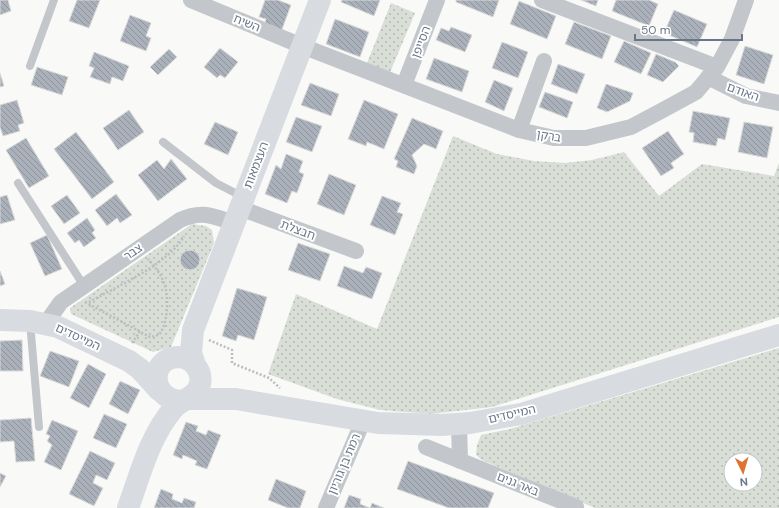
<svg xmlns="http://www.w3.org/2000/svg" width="779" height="508" font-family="'DM Sans','Noto Sans Hebrew',sans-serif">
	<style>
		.green { fill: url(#green-dots); fill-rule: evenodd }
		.building { fill: url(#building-back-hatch); stroke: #dbdbda }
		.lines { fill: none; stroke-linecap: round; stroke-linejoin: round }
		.path { stroke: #bbbdc1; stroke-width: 2.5; stroke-dasharray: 2 2; stroke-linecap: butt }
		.lane { stroke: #c3c6cb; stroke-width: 8 }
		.street { stroke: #c3c6cb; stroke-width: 16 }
		.secondary { stroke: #d8dbe0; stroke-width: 22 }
		.labels { text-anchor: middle; stroke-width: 4; stroke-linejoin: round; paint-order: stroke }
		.street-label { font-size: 12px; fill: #697688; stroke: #fff }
	</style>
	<defs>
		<pattern id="green-dots" width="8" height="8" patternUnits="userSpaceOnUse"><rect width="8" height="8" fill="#d9ded7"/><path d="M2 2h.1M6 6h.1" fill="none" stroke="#b4b9b4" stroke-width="1.8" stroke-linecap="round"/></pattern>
		<pattern id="building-back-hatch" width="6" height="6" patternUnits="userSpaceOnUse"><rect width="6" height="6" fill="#abb1ba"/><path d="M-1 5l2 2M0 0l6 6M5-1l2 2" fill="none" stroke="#8f959d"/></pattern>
	</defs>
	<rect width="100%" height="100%" fill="#f9faf7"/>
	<path class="green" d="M391,3L415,13L386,82L363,73Z
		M453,136L497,154L534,161L565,163L592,160L624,152L659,196L702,164L774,176L779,163V317L492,407L431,414L380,410L337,399L268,374L296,294L377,329Z
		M192,224L206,226L212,230L214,243L171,347L153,352L71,314L70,308Z
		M779,348V508H595L482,460L476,455L477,445L481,435L510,429ZM731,460H755V484H731Z"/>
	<path class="building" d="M0,0H8L11,11L0,15Z
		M77,0H100L89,28L69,21Z
		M265,0H278L291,5L281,32L264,26L266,19L259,17Z
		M342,0H380L374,16L341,2Z
		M456,0H499L493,17L456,2Z
		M581,0H598L596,6Z
		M616,0H649L658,4L649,26L612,11Z
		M519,1L556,16L547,39L510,24Z
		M674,10L707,24L697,47L664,33Z
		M130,15L151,23L146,36L151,38L146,51L120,41Z
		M335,19L369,32L360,57L326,44Z
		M574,22L611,36L602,59L565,44Z
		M451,27L472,35L465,52L436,40L441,28L449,31Z
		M624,41L651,53L641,74L614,62Z
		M502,42L528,52L518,78L492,68Z
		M745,46L773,55L764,84L736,75Z
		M220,48L238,62L225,78L220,75L217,78L204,67Z
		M169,49L177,57L158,75L150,67Z
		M94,52L129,66L123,81L112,77L110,84L90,77L94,68L89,66Z
		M656,54L675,62L679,66L663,82L647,75Z
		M434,58L469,71L462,92L426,79Z
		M558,64L585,74L577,94L551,84Z
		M37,67L68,77L62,95L31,85Z
		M0,73L4,86L0,87Z
		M494,80L513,88L504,111L485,102Z
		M310,83L339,94L331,116L301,105Z
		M606,84L633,93L630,101L607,112L597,108Z
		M545,92L573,102L567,118L539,107Z
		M17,100L24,123L18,125L20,131L3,136L0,127V105Z
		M364,100L398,114L384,149L367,142L366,146L348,139Z
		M129,110L144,132L118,150L103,128Z
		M693,111L730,118L725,140L718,138L716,146L693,142L694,133L689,132Z
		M296,117L322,126L312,152L286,142Z
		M412,118L443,131L436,149L424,144L412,155L417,166L414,174L396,167L398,161L394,159Z
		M215,122L238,132L228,155L204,144Z
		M744,122L773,127L767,158L738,152Z
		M668,131L684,154L671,163L674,168L661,176L642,148Z
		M76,132L114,182L92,199L54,149Z
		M26,138L49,176L29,188L6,150Z
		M286,154L303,161L299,172L304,174L297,193L292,191L287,203L265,194L276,165L281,169Z
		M171,159L187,179L158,201L138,175L157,160L164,169Z
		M329,174L356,185L344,215L317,204Z
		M116,194L132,215L120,223L117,218L107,226L95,210Z
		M7,195L15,220L0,224V197Z
		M67,195L80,213L64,224L51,206Z
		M382,196L401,203L397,212L403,214L395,235L370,225Z
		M87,218L95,230L92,233L96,238L84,247L79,240L75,243L67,233Z
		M47,235L62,269L45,276L30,243Z
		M298,243L330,254L320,281L288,270Z
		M180 260a10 10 0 1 1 20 0a10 10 0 1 1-20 0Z
		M344,266L363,273L366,267L382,273L372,299L337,286Z
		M0,271L5,284L0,286Z
		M237,288L267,297L254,340L238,335L236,341L222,336Z
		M22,340L23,371H0V341Z
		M50,351L79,361L69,387L40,376Z
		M88,364L106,374L89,408L70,398Z
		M120,381L140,390L128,414L109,404Z
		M104,414L127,424L116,448L93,438Z
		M31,418L35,461L16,462L14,441L0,442V420Z
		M52,420L78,431L61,470L44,462L52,445L47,441L50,436L46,434Z
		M186,422L198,426L196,431L206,435L208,430L221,435L207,469L195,465L197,461L183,455L182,459L173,455Z
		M90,451L115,463L107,480L96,475L93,483L103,488L94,506L69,494Z
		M408,461L494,493L488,508H449L397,489Z
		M0,473L6,476L0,487Z
		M276,479L306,491L300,508H288L268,500Z
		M161,489L173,494L172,499L182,503L184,498L196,502L194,508H154Z
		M349,495L361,499L360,504L370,508L372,503L384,508H344Z"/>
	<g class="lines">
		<path class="path" d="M85,302L150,337C154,336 158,336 161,332C168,320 169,296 164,283C161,274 154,266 148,259
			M89,302C116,287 170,263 184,236
			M209,340L232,350V363L269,378L280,388
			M132,343L140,331"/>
		<path class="lane" d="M30,66L54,0
			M163,142L216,183L243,197
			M18,183L84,286
			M30,322L39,427"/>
		<path class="street" d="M191,0L302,46L519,130L554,138H586L631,127L663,110L696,92L717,67L732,39L746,0
			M542,0L717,67
			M708,77L746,96L779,103
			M404,85L437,0
			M519,130L544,61
			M240,208L356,251
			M46,323L61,302L180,220C202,210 212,216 234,223
			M459,424L460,461
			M426,447L576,507
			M326,508L363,421"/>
		<path class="secondary" d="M0,320L30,321L58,327L129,361L140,369L159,390
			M195,365L191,353L193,330L320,0
			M188,399H236L378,423L442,425L470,423L521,414L779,335
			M128,508C140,475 150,435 174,408C182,399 196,398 200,384C203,371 192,357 178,357C149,358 149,399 181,401"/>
	</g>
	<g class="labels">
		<g class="street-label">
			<text transform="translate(247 23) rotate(22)" y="4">השיח</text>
			<text transform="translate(421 42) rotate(-69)" y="4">הסייפן</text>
			<text transform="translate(743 92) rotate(20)" y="4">האודם</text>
			<text transform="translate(549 136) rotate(9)" y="4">ברקן</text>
			<text transform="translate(256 165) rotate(-69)" y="4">העצמאות</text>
			<text transform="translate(298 230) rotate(21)" y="4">חבצלת</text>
			<text transform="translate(133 252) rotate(-35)" y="4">צבר</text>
			<text transform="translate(78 337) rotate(25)" y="4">המייסדים</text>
			<text transform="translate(512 414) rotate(-13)" y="4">המייסדים</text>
			<text transform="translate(344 464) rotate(-67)" y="4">רמת בן גוריון</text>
			<text transform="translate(518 484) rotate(22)" y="4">באר גנים</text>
		</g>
	</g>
	<g transform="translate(743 472) rotate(175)"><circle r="19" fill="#ffffff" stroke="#c3c8cf"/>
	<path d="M0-3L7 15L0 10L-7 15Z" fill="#df7332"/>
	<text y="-6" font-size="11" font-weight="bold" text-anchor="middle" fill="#697688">N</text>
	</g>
	<path d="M635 34v6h107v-6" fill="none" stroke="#697688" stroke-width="2"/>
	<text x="641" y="34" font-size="12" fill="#697688" stroke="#ffffff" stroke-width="3" paint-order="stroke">50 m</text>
</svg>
